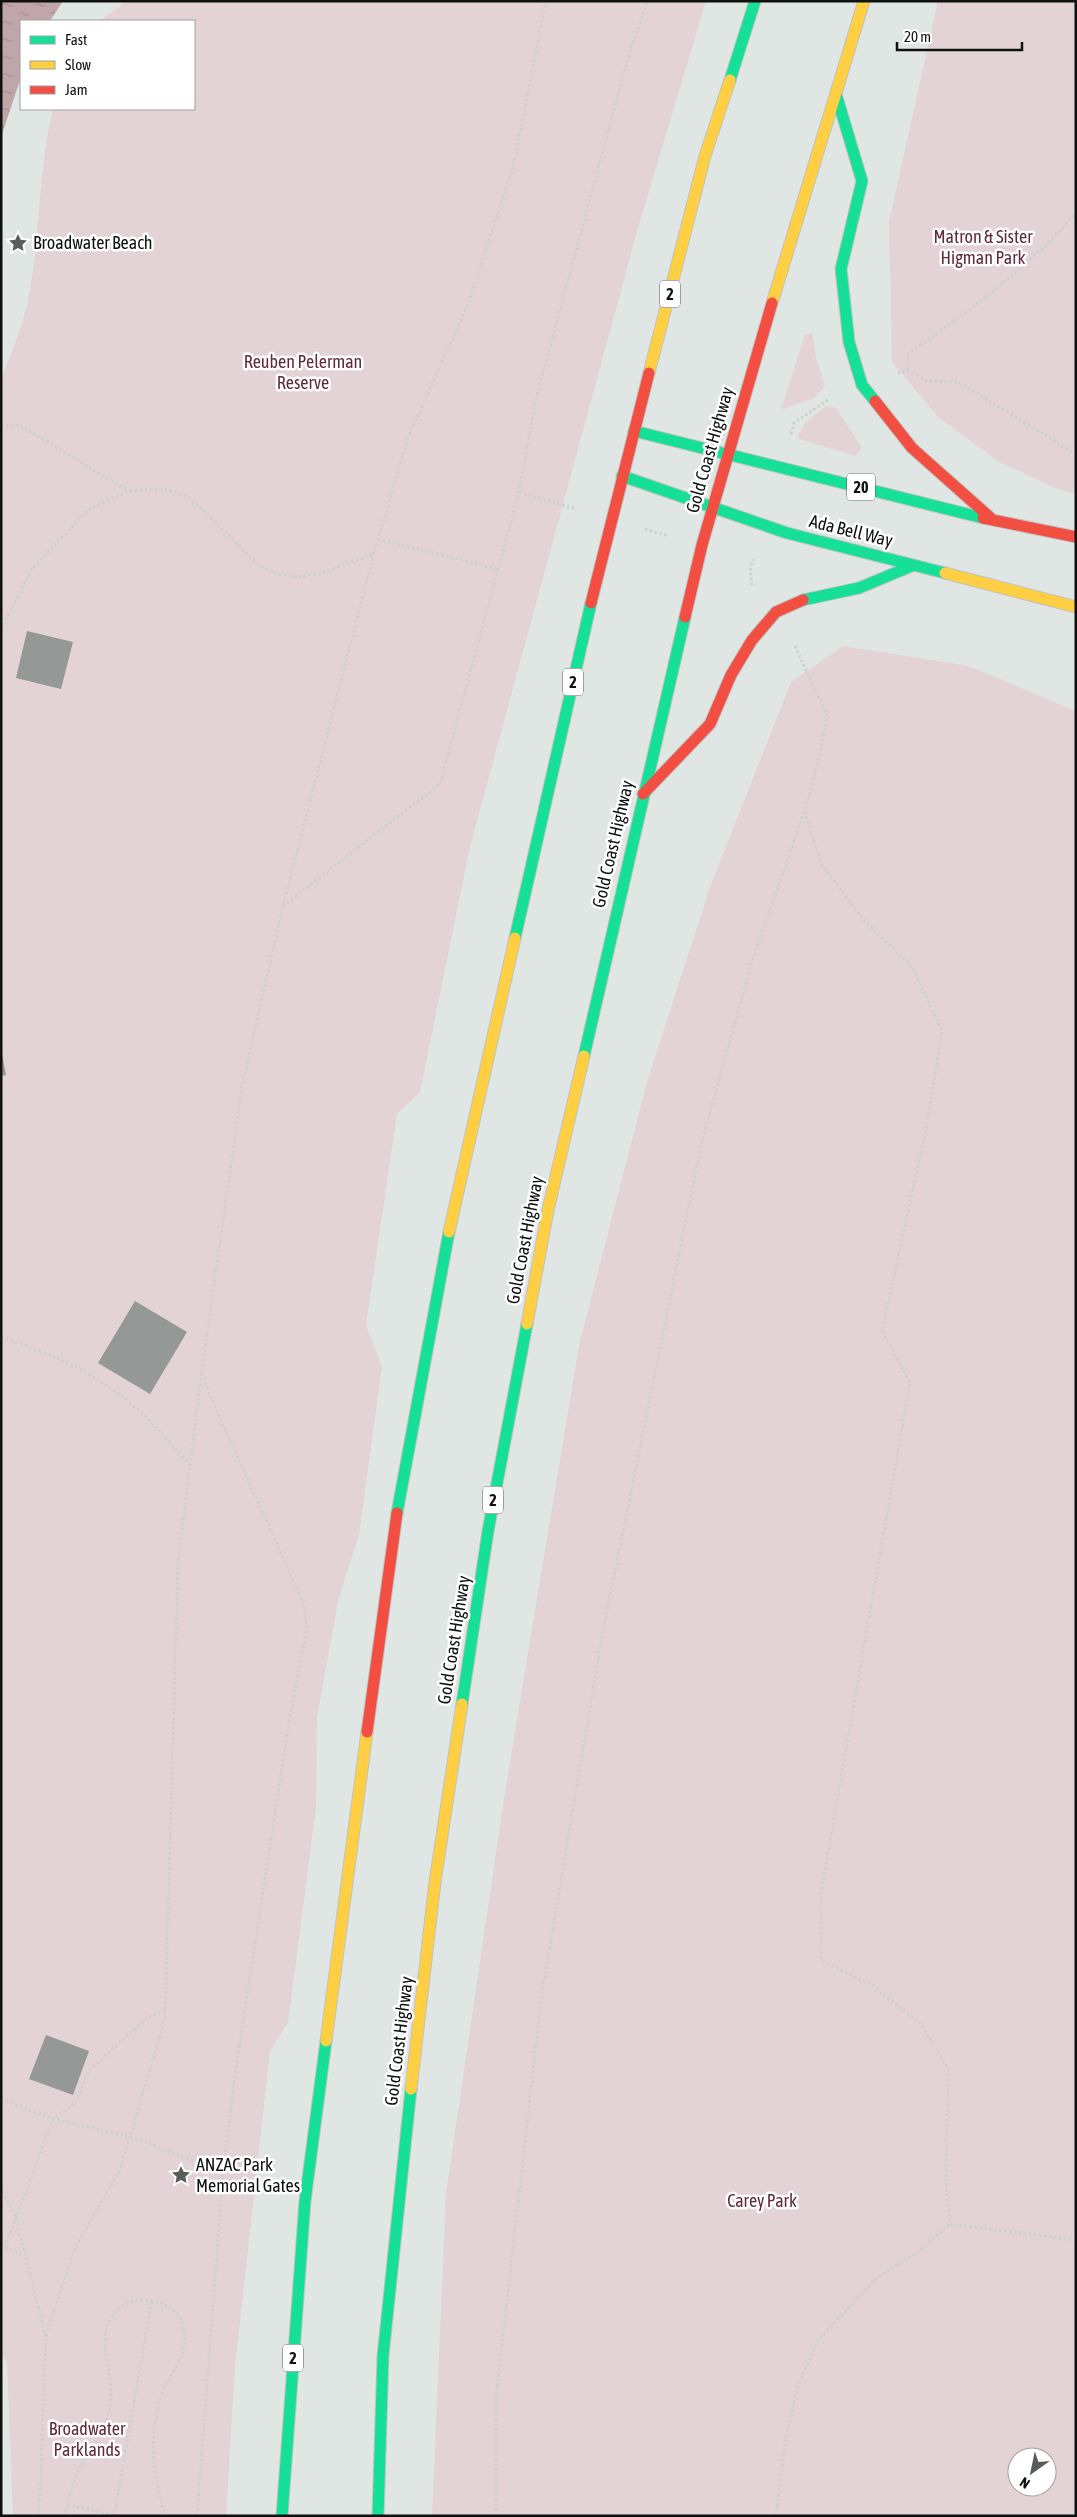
<svg xmlns="http://www.w3.org/2000/svg" width="1077" height="2517" font-family="'Asap Condensed',sans-serif">
	<style>
		.green { fill: #e3d3d7; fill-rule: evenodd }
		.water { fill: url(#water-ripples) }
		.building { fill: #949897 }
		.lines { fill: none; stroke-linecap: round; stroke-linejoin: round }
		.fast-casing { stroke: #bfc2c1; stroke-width: 13 }
		.slow-casing { stroke: #bfc2c1; stroke-width: 13 }
		.jam-casing { stroke: #bfc2c1; stroke-width: 13 }
		.path { stroke: #ced0d0; stroke-width: 3; stroke-dasharray: 2.5 2.5; stroke-linecap: butt }
		.fast { stroke: #16e098; stroke-width: 11 }
		.slow { stroke: #ffcf43; stroke-width: 11 }
		.jam { stroke: #f24e42; stroke-width: 11 }
		.labels { text-anchor: middle; stroke-width: 5; stroke-linejoin: round; paint-order: stroke }
		.shield { fill: #fff; stroke: #565858; stroke-width: 1 }
		.shield-label { font-size: 16px; font-weight: bold; fill: #0e1110 }
		.park-label { font-size: 18px; fill: #612a3b; stroke: #fff }
		.poi-label { font-size: 18px; fill: #0e1110; stroke: #fff; text-anchor: start }
		.street-label { font-size: 18px; fill: #0e1110; stroke: #fff }
	</style>
	<defs>
		<pattern id="water-ripples" width="26" height="14" patternUnits="userSpaceOnUse" patternTransform="scale(1.25)"><rect width="26" height="14" fill="#c0a5ab"/><path d="M2 4q2-2 4 0t4 0M15 11q2-2 4 0t4 0" fill="none" stroke="#a48d92"/></pattern>
	</defs>
	<rect width="100%" height="100%" fill="#e0e6e4"/>
	<path class="green" d="M127,1H706L638,228L470,847L420,1092L397,1114L366,1325L382,1367L359,1535L338,1601L317,1718L316,1808L288,2023L270,2051L235,2367L226,2516H13L7,2361L1,2355V379C14,348 26,317 31,284C40,226 39,166 53,109H194V21H99Z
		M938,1H1076V494L1058,489L999,462L938,417L892,362L889,222Z
		M812,333L816,358L825,386L814,398L781,410L805,334Z
		M826,406L836,408L862,448L855,456L796,438L806,422Z
		M843,646L969,666L1076,711V2516H432L446,2193L503,1805L579,1345L647,1082L710,887L791,682ZM1017,2457H1047V2487H1017Z"/>
	<path class="water" d="M1,1H63L50,21H21V77L1,137Z"/>
	<path class="building" d="M27,631L73,642L61,689L16,678Z
		M1,1049L6,1075L1,1076Z
		M135,1301L187,1332L150,1394L98,1363Z
		M46,2035L89,2051L73,2095L29,2079Z"/>
	<g class="lines">
		<g class="fast-casing">
			<path id="fast" d="M730,80L755,1
				M836,94L862,181L841,269L849,342L862,385L875,401
				M634,431L983,518
				M622,476L787,533L945,573
				M803,600L859,588L914,565
				M515,938L591,603
				M584,1056L685,617
				M397,1513L449,1232
				M462,1704L488,1531L527,1324
				M282,2516L305,2201L326,2041
				M378,2516L383,2356L411,2089"/>
		</g>
		<g class="slow-casing">
			<path id="slow" d="M772,303L864,1
				M649,373L705,156L730,80
				M945,573L1076,607
				M449,1232L515,938
				M527,1324L548,1210L584,1056
				M326,2041L367,1732
				M411,2089L435,1882L462,1704"/>
		</g>
		<g class="jam-casing">
			<path id="jam" d="M875,401L912,448L993,520
				M983,518L1076,537
				M591,603L649,373
				M685,617L702,545L772,303
				M643,794L710,724L731,675L752,640L776,612L803,600
				M367,1732L397,1513"/>
		</g>
		<path class="path" d="M907,370L909,353C969,310 1029,269 1076,212
			M898,373L907,370L926,381L958,382L1076,454
			M1,427L19,425L127,490
			M791,434L794,423L829,399
			M519,492L576,509
			M645,529L668,536
			M378,539L498,569
			M752,585L750,571L753,559
			M1,629L32,569L88,510L127,491L166,489L184,495L200,507L256,563L277,574L297,577L318,574L373,554
			M795,646L827,716L821,749L805,812L820,862L861,917L913,968L942,1032L926,1129L882,1331L910,1382L821,1893V1960L873,1986L921,2024L948,2069L946,2185L950,2224L1076,2240
			M283,906L440,784L519,492L536,399L631,47L648,1
			M1,1337C53,1354 102,1376 143,1414C159,1429 174,1448 190,1465
			M165,2010L147,2018L89,2070L76,2102L53,2119L131,2137L223,2172
			M1,2099L53,2119L5,2247
			M1,2187L16,2218L45,2334
			M1,2246L24,2255
			M67,2505L120,2516
			M39,2516L46,2336L75,2248L120,2170L165,2019L178,1562L202,1369L242,1087L283,906L374,553L408,438L469,301L513,168L546,1
			M65,2516C68,2501 72,2486 78,2472C88,2452 104,2434 109,2411C117,2383 97,2343 109,2322C112,2318 116,2310 120,2307C140,2294 177,2300 183,2326C191,2360 167,2373 160,2400C148,2446 154,2472 165,2516
			M114,2516L152,2300
			M197,2516L223,2172L236,2067L290,1716L307,1626L304,1605L209,1393L203,1372
			M496,2516V2397L542,1993L604,1625L702,1141L751,965L804,812
			M776,2516L785,2444L797,2389L818,2340L877,2278L920,2250L950,2224"/>
		<use href="#fast" class="fast"/>
		<use href="#slow" class="slow"/>
		<use href="#jam" class="jam"/>
	</g>
	<defs>
		<g id="sight-bare" transform="scale(1.5)"><path d="M0-6L1.8-2.2L6-1.7L2.9 1.2L3.7 5.4L0 3.3L-3.7 5.4L-2.9 1.2L-6-1.7L-1.8-2.2Z" fill="#585c5a" stroke="#fff" stroke-width="2.5" paint-order="stroke"/></g>
	</defs>
	<g fill-rule="evenodd">
		<use href="#sight-bare" x="18" y="243"/>
		<use href="#sight-bare" x="181" y="2175"/>
	</g>
	<g class="labels">
		<g class="shield">
			<rect x="660" y="280.5" width="20" height="27" rx="4"/>
			<rect x="847" y="473.5" width="28" height="27" rx="4"/>
			<rect x="563" y="668.5" width="20" height="27" rx="4"/>
			<rect x="483" y="1486.5" width="20" height="27" rx="4"/>
			<rect x="283" y="2344.5" width="20" height="27" rx="4"/>
		</g>
		<g class="shield-label">
			<text x="670" y="300">2</text>
			<text x="861" y="493">20</text>
			<text x="573" y="688">2</text>
			<text x="493" y="1506">2</text>
			<text x="293" y="2364">2</text>
		</g>
		<g class="park-label">
			<text x="983" y="243">Matron &amp; Sister<tspan x="983" dy="21">Higman Park</tspan></text>
			<text x="303" y="368">Reuben Pelerman<tspan x="303" dy="21">Reserve</tspan></text>
			<text x="762" y="2207">Carey Park</text>
			<text x="87" y="2435">Broadwater<tspan x="87" dy="21">Parklands</tspan></text>
		</g>
		<g class="poi-label">
			<text x="33" y="249">Broadwater Beach</text>
			<text x="196" y="2171">ANZAC Park<tspan x="196" dy="21">Memorial Gates</tspan></text>
		</g>
		<g class="street-label">
			<text transform="translate(710 450) rotate(-74)" y="6">Gold Coast Highway</text>
			<text transform="translate(851 531) rotate(14)" y="6">Ada Bell Way</text>
			<text transform="translate(613 844) rotate(-77)" y="6">Gold Coast Highway</text>
			<text transform="translate(525 1240) rotate(-79)" y="6">Gold Coast Highway</text>
			<text transform="translate(454 1640) rotate(-81)" y="6">Gold Coast Highway</text>
			<text transform="translate(399 2041) rotate(-83)" y="6">Gold Coast Highway</text>
		</g>
	</g>
	<rect width="1077" height="2517" fill="none" stroke="#0e1110" stroke-width="5"/>
	<rect x="20" y="20" width="175" height="90" fill="#ffffff" stroke="#9fa09f"/>
	<rect x="30" y="36" width="25" height="8" fill="#16e098" stroke="#9fa09f"/>
	<text x="65" y="45" font-size="15" fill="#0e1110">Fast</text>
	<rect x="30" y="61" width="25" height="8" fill="#ffcf43" stroke="#9fa09f"/>
	<text x="65" y="70" font-size="15" fill="#0e1110">Slow</text>
	<rect x="30" y="86" width="25" height="8" fill="#f24e42" stroke="#9fa09f"/>
	<text x="65" y="95" font-size="15" fill="#0e1110">Jam</text>
	<g transform="translate(1032 2472) rotate(213)"><circle r="24" fill="#ffffff" stroke="#9fa09f"/>
	<path d="M0-4L9 19L0 12L-9 19Z" fill="#585c5a"/>
	<text y="-8" font-size="14" font-weight="bold" text-anchor="middle" fill="#0e1110">N</text>
	</g>
	<path d="M897 42v8h125v-8" fill="none" stroke="#0e1110" stroke-width="2.5"/>
	<text x="904" y="42" font-size="15" fill="#0e1110" stroke="#ffffff" stroke-width="4" paint-order="stroke">20 m</text>
</svg>
